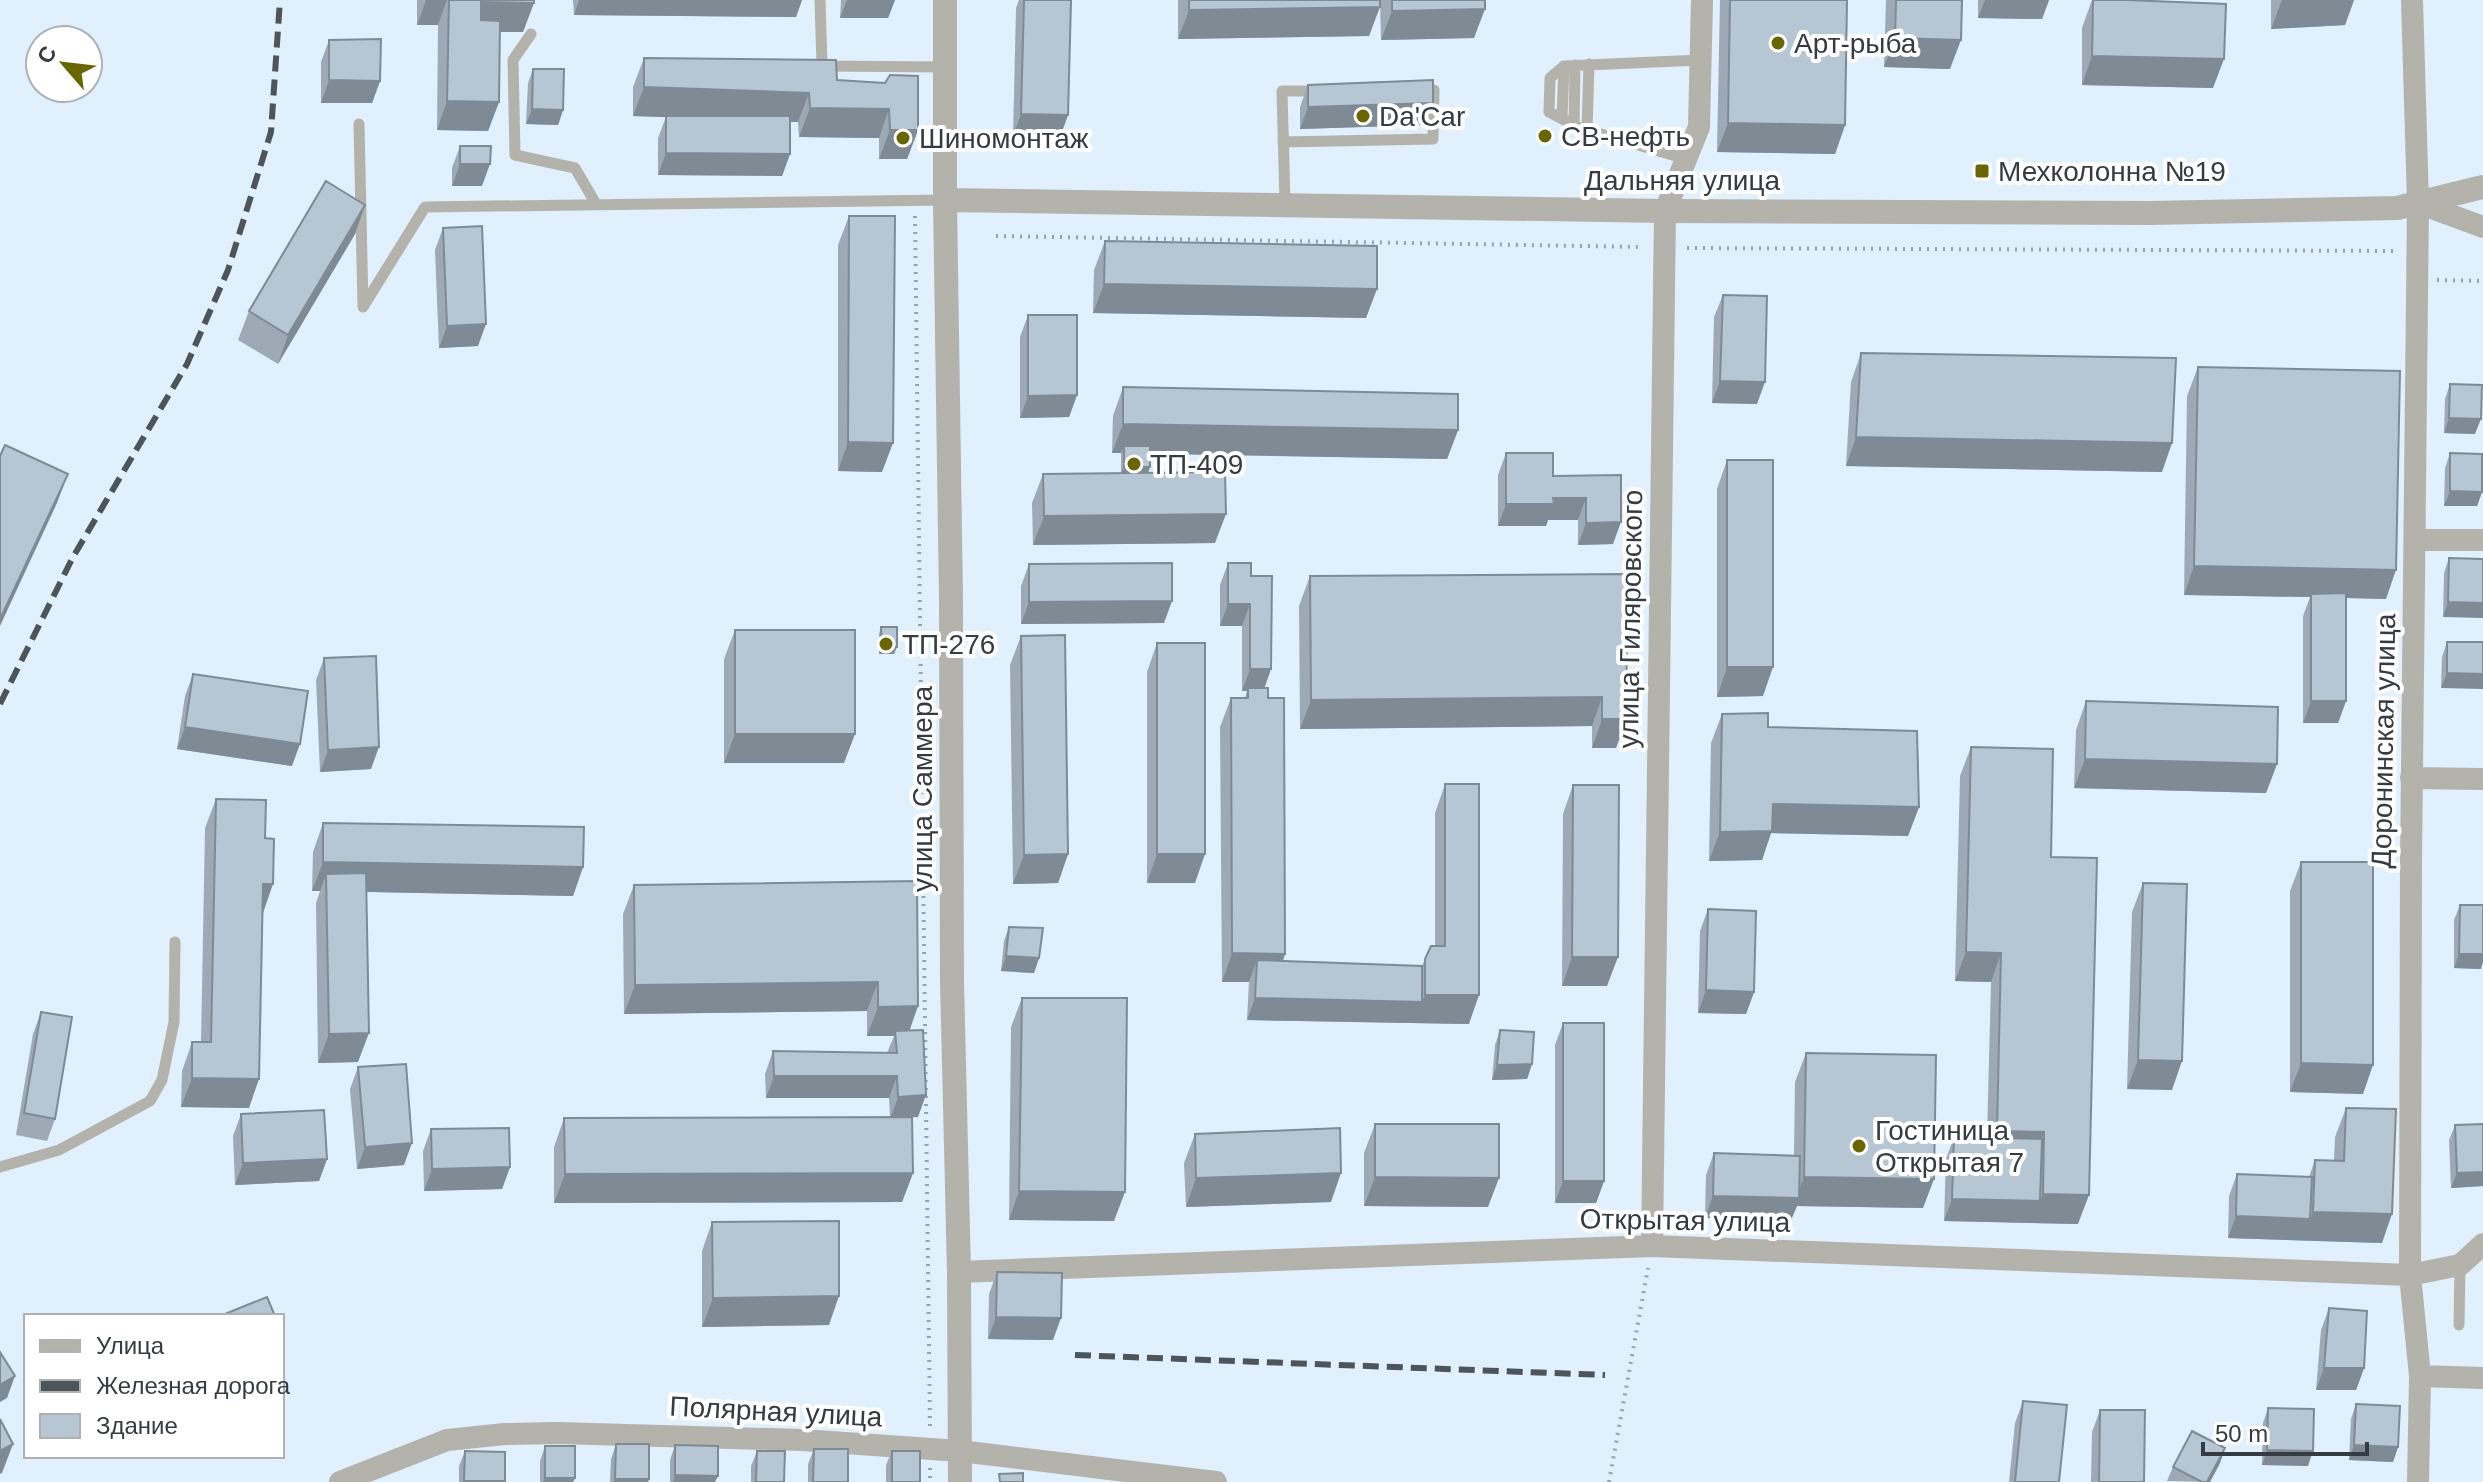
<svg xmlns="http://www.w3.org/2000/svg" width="2483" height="1482" font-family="Arial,sans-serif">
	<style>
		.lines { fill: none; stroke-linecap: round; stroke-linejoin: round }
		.path { stroke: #95a2ab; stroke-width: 4; stroke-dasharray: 2 6; stroke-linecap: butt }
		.service { stroke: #b3b3ab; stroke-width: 11 }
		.minor { stroke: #b3b3ab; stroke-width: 22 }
		.tertiary { stroke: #b3b3ab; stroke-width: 24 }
		.rail { stroke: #4d555b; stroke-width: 6; stroke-dasharray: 16 8; stroke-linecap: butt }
		.wall { fill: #9daab5 }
		.shaded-wall { fill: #7f8b94 }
		.building { fill: #b6c6d3; stroke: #7f8b94; stroke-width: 2 }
		.poi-dot { fill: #696600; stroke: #fff; stroke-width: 3 }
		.labels { text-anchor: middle; stroke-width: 8; stroke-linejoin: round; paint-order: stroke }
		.poi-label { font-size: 28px; fill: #353c41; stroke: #fff; text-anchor: start }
		.street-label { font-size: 28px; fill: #353c41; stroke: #fff }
	</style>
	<rect width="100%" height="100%" fill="#e0f0fd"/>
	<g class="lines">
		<path class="path" d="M915,216L930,1428
			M996,236L1642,247
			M1687,248L2398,251
			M2437,280L2483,281
			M930,1468V1482
			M1609,1482L1648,1268"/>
		<path class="service" d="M820,0L822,66L945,67
			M531,34L513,60L515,155L575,168L596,204
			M1562,119L1564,66
			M359,124L363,307L425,207L945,200
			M1574,126L1575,65
			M1587,131L1589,64
			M1283,142L1433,139L1434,90H1421
			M1686,159L1580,128L1549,112L1550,78L1564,66L1700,60
			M1285,204L1282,91H1320
			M0,1167L59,1150L150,1101L162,1080L174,1022L175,942
			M2459,1325L2460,1265"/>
		<path class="minor" d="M2412,0L2418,203L2411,862L2410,1275L2420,1376L2418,1482
			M2418,203L2483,227
			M2416,540H2483
			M2411,778L2483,779
			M1652,1246L1665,211L1699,127L1702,0
			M959,1272L1652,1246L2410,1275L2460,1265L2483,1244
			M2420,1376L2483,1378
			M340,1482L447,1440L505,1434L558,1433L802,1440L960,1451L1216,1482"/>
		<path class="tertiary" d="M945,0V200L951,599L952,981L959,1272L960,1482
			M945,200L1665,211L2150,213L2397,208L2483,187"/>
		<path class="rail" d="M0,704L73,557L187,364L228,270L271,132L280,0
			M1075,1355L1605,1375"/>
	</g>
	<path class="wall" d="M417,0H534L523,32H500L499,102L488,131L437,130L438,25H417Z
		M573,0H802L796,17L574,15Z
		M841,0H895L888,18H840Z
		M1019,0H1071L1068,115L1060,137L1013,136L1016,8Z
		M1178,0H1380L1369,36L1178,39Z
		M1380,0H1485L1474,38L1381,40Z
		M1720,0H1847L1845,125L1835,154L1717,152Z
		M1886,0H1962L1950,69L1884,67Z
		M1978,0H2049L2042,19L1978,18Z
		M2092,0L2213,88L2082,85V28Z
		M2271,0H2354L2345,25L2271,29Z
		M329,40L380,81L372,103H321V62Z
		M644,58L837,80L885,83L918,130L907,159H879V138L799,137L798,122H790V154L782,176L658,175V138L666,117L633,116V87Z
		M533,69L563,110L558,125L526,124L528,83Z
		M1308,85L1425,125L1300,129V107Z
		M460,146L482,186H452V168Z
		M365,205L355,234L278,364L238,340L249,311Z
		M849,216L882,472L838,471V245Z
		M443,228L478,346L439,348L435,250Z
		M1105,241L1366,318L1093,313L1094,270Z
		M1723,295L1757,404L1712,403L1714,317Z
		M1028,315L1077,395L1069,417L1020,418V337Z
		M1861,353L2162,472L1846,466L1851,382Z
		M2198,367L2386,599L2346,598V701L2338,723H2303V616L2310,597L2184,595L2187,396Z
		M2450,384L2475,434L2444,433L2445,399Z
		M1123,387L1458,430L1447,459L1150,454V467L1148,473L1215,543L1033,545L1032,503L1043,474L1121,473V453H1112L1113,416Z
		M1506,453L1553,476L1621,475L1613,544L1578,545V520H1548L1546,526H1498V475Z
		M2450,453L2482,492L2477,506H2444L2445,468Z
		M1727,460L1763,696L1717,697V489Z
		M2449,558L2483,559L2443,617L2444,573Z
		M1228,563L1251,576L1271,669L1264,688L1268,698L1285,954L1283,961L1422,966L1425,959L1435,946V813L1445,784L1469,1024L1247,1020L1249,982H1222L1220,727L1231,698H1245L1247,691H1242V626H1220V585Z
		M1029,564L1164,623L1021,624V586Z
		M1626,574L1616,748H1592V726L1300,729L1299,606L1310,576Z
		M881,627L894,654H879V634Z
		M735,630L844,763H724V659Z
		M1021,636L1068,854L1058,883L1013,884L1010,665Z
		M2447,642H2483L2441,688L2442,657Z
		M1157,643L1195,883H1147V672Z
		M324,658L371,769L320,772L316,680Z
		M193,674L292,766L177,749L185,696Z
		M2086,701L2277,764L2266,793L2074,788L2076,730Z
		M1722,714L1768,727L1919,807L1908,836L1771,833L1762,860L1709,861L1711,743Z
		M1971,747L2051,857L2078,1224L1944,1221L1946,1159L1954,1137L1987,1138L1991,982L1955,981L1960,776Z
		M1573,785L1607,986H1562L1563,814Z
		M216,799L263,913L249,1108L181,1107L182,1071L192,1042H201L205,828Z
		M323,823L583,867L573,896L366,892L358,1062L318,1063L316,903L320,891H312L313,852Z
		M2301,862L2363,1094L2290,1092V891Z
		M917,881L910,1030L918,1117H908L913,1173L902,1202L554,1203V1147L564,1118L890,1117L889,1098H766L765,1074L773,1051L887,1053L894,1036H867V1011L624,1014L623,914L634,885Z
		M2143,883L2172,1090L2127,1089L2132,912Z
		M2460,905L2481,969L2454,968V920Z
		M1708,909L1754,992L1746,1014L1698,1013L1700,931Z
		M1009,927L1039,958L1034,973L1001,971L1004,941Z
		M1022,998L1114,1221L1009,1220L1011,1027Z
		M41,1012L55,1119L47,1141L16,1135L33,1034Z
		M1563,1023L1604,1181L1596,1203H1555V1045Z
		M1500,1030L1532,1064L1527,1079L1492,1080L1495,1045Z
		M1806,1053L1923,1208L1797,1206L1791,1220L1705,1218L1706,1175L1714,1153L1794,1155L1795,1082Z
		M358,1067L404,1165L357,1169L350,1089Z
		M2346,1108L2382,1243L2228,1238L2229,1196L2237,1174L2309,1177L2315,1160L2334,1161L2335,1137Z
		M241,1114L327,1159L319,1181L235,1185L233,1136Z
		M1375,1124L1488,1207L1364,1206V1153Z
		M2455,1125L2483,1186L2451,1188L2449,1140Z
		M431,1129L510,1167L502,1189L424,1191L423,1151Z
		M1195,1134L1331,1202L1186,1207L1184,1163Z
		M712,1222L829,1325L702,1327V1251Z
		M997,1272L1053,1340L988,1339L989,1294Z
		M2329,1308L2364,1368L2356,1390H2316L2321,1330Z
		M2023,1401L2059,1482H2009L2015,1423Z
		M2356,1404L2398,1447L2393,1462L2349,1460L2351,1419Z
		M2268,1408L2308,1466L2262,1465L2263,1423Z
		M2100,1410L2144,1482H2091L2092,1432Z
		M616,1444L649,1479L648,1482H610L611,1459Z
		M675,1445L715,1482H670V1460Z
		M545,1446L575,1478L573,1482H540V1461Z
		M2225,1448L2220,1463L2210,1482L2167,1481L2173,1467Z
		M814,1449L848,1482H808V1464Z
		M465,1451L505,1482H459V1466Z
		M757,1451L784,1482H751V1466Z
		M892,1451L920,1482H886V1465Z"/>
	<path class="shaded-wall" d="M426,0H447L438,25H417Z
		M579,0H802L796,17L574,15Z
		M847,0H895L888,18H840Z
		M1985,0H2049L2042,19L1978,18Z
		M2282,0H2354L2345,25L2271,29Z
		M481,2L534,3L523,32H470Z
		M1380,7L1369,36L1178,39L1189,10Z
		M1485,9L1474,38L1381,40L1392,11Z
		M1895,38L1961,40L1950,69L1884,67Z
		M2092,56L2224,59L2213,88L2082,85Z
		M329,80L380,81L372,103H321Z
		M644,87L809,93L798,122L633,116Z
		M447,101L499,102L488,131L437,130Z
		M1433,103L1425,125L1300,129L1308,107Z
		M810,108L889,109L879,138L799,137Z
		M532,109L563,110L558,125L526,124Z
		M1021,114L1068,115L1060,137L1013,136Z
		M1728,123L1845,125L1835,154L1717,152Z
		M890,130H918L907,159H879Z
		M666,153L790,154L782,176L658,175Z
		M460,164H490L482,186H452Z
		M365,205L355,234L278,364L288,335Z
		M1104,284L1377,289L1366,318L1093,313Z
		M486,324L478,346L439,348L447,326Z
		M1720,381L1765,382L1757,404L1712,403Z
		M1077,395L1069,417L1020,418L1028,396Z
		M2449,418L2481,419L2475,434L2444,433Z
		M1123,424L1458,430L1447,459L1124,453V446L1121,453H1112Z
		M1856,437L2172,443L2162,472L1846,466Z
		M848,442L893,443L882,472L838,471Z
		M1124,467H1150L1147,475L1121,474Z
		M68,474L57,503L0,626V619Z
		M2450,491L2482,492L2477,506H2444Z
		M1553,498H1586L1578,520H1548L1546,526H1498L1506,504Z
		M1226,514L1215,543L1033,545L1044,516Z
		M1621,522L1613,544L1578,545L1586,523Z
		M2194,566L2396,570L2386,599L2311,597V594L2310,597L2184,595Z
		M1172,601L1164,623L1021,624L1029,602Z
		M2448,602L2483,603V618L2443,617Z
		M1228,604H1250L1242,626H1220Z
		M882,647H897L894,654H879Z
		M1727,667H1773L1763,696L1717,697Z
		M1250,669H1271L1263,692L1248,688L1247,691H1242Z
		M2447,673L2483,674V689L2441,688Z
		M1602,697L1592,726L1300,729L1311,700Z
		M2311,701H2346L2338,723H2303Z
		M1602,719H1627L1616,748H1592Z
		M185,727L300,744L292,766L177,749Z
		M735,734H855L844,763H724Z
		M379,747L371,769L320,772L328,750Z
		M2085,759L2277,764L2266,793L2074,788Z
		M1773,804L1919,807L1908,836L1771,833L1762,860L1709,861L1720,832Z
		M1068,854L1058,883L1013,884L1024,855Z
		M1157,854H1205L1195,883H1147Z
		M323,862L583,867L573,896L326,891V874L320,891H312Z
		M263,884H273L263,913Z
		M1966,952L2001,953L1991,982L1955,981Z
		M1232,953L1285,954L1275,983L1257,960L1249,982H1222Z
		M2459,954H2483V962L2481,969L2454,968Z
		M1006,956L1039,958L1034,973L1001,971Z
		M1572,957H1618L1607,986H1562Z
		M878,982L867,1011L624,1014L635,985Z
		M1706,990L1754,992L1746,1014L1698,1013Z
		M1425,995H1479L1469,1024L1247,1020L1255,998L1422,1002Z
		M918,1006L908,1035L895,1031L894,1036H867L878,1007Z
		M369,1033L358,1062L318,1063L329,1034Z
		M2138,1060L2182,1061L2172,1090L2127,1089Z
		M2301,1063L2373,1065L2363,1094L2290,1092Z
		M1532,1064L1527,1079L1492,1080L1497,1065Z
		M774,1076H897L889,1098H766Z
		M192,1078L259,1079L249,1108L181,1107Z
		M926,1095L918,1117L890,1119L898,1097Z
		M1997,1131L2044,1132L2034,1161L1986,1160Z
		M412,1143L404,1165L357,1169L365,1147Z
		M327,1159L319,1181L235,1185L243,1163Z
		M510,1167L502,1189L424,1191L432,1169Z
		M2483,1172V1186L2451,1188L2457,1173Z
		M913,1173L902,1202L554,1203L565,1174Z
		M1341,1173L1331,1202L1186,1207L1196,1178Z
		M1375,1177L1499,1178L1488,1207L1364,1206Z
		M1804,1177L1934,1179L1923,1208L1797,1206L1791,1220L1705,1218L1713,1196L1796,1198Z
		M1563,1181H1604L1596,1203H1555Z
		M1019,1191L1125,1192L1114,1221L1009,1220Z
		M2043,1194L2089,1195L2078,1224L1944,1221L1952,1199L2040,1201Z
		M2313,1212L2392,1214L2382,1243L2228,1238L2236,1216L2310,1219Z
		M839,1296L829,1325L702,1327L713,1298Z
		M996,1317L1061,1318L1053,1340L988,1339Z
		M2324,1368H2364L2356,1390H2316Z
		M15,1376L7,1398L0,1402V1385Z
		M13,1444L2,1473L0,1474V1451Z
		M2354,1445L2398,1447L2393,1462L2349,1460Z
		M2225,1448L2220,1463L2210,1482H2207Z
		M2267,1450L2313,1451L2308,1466L2262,1465Z
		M675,1475L718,1476L715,1482H673Z
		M545,1478H575L573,1482H543Z
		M615,1479H649L648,1482H614Z"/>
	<path class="building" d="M449,0H534V3L481,2V20L500,21L499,102L447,101Z
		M1024,0H1071L1068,115L1021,114Z
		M1189,0H1380V7L1189,10Z
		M1392,0H1485V9L1392,11Z
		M1730,0H1847L1845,125L1728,123Z
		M1896,0H1962L1961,40L1895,38Z
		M2093,0H2127L2226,4L2224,59L2092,56Z
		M381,39L380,81L329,80V40Z
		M644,58L836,60L837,80L885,83L890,75L918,76V130H890L889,109L810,108L809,93L644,87Z
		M533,69H564L563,110L532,109Z
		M1433,80V103L1308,107V85Z
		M666,116H790V154L666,153Z
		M460,146H491L490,164H460Z
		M326,181L365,205L288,335L249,311Z
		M849,216H895L893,443L848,442Z
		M482,226L486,324L447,326L443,228Z
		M1105,241L1377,246V289L1104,284Z
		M1723,295L1767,296L1765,382L1720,381Z
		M1028,315H1077V395L1028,396Z
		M1861,353L2176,358L2172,443L1856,437Z
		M2198,367L2400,371L2396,570L2194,566Z
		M2450,384L2482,385L2481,419L2449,418Z
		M1123,387L1458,394V430L1123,424Z
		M5,445L68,474L0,619V456Z
		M1124,446H1150V467H1124Z
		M1506,453H1553V476L1621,475V522L1586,523V498H1553L1554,504H1506Z
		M2450,453L2482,454V492L2450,491Z
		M1727,460H1773V667H1727Z
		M1225,472L1226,514L1044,516L1043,474Z
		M2449,558L2483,559V603L2448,602Z
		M1172,563V601L1029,602V564Z
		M1228,563H1251V576H1272L1271,669H1250V604H1228Z
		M1626,574L1627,719H1602V697L1311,700L1310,576Z
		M2346,593V701H2311V594Z
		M881,627H897V647H882Z
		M735,630H855V734H735Z
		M1065,635L1068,854L1024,855L1021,636Z
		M2447,642H2483V674L2447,673Z
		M1157,643H1205V854H1157Z
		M376,656L379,747L328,750L324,658Z
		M193,674L308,691L300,744L185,727Z
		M1248,688H1268V698H1284L1285,954L1232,953L1231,698H1248Z
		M2086,701L2278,707L2277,764L2085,759Z
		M1768,713V727L1917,731L1919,807L1773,804L1772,831L1720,832L1722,714Z
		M1971,747L2053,749L2051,857L2097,858L2089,1195L2043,1194L2044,1132L1997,1131L2001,953L1966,952Z
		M1445,784H1479V995H1425V959L1431,946H1445Z
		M1573,785H1619L1618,957H1572Z
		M216,799L266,800L265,838L274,839L273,884H263L259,1079L192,1078V1042H211Z
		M323,823L584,827L583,867L323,862Z
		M2301,862H2373V1065L2301,1063Z
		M366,873L369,1033L329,1034L326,874Z
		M917,881L918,1006L878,1007V982L635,985L634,885Z
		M2143,883L2187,884L2182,1061L2138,1060Z
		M2460,905H2483V954H2459Z
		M1708,909L1756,911L1754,992L1706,990Z
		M1009,927L1043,928L1039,958L1006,956Z
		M1257,960L1422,966V1002L1255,998Z
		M1022,998H1127L1125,1192L1019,1191Z
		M41,1012L72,1017L55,1119L24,1113Z
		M1563,1023H1604V1181H1563Z
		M923,1030L926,1095L898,1097L897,1076H774L773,1051L897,1053L895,1031Z
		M1500,1030L1534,1032L1532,1064L1497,1065Z
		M1806,1053L1936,1055L1934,1179L1804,1177Z
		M406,1064L412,1143L365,1147L358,1067Z
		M2346,1108L2396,1109L2392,1214L2313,1212L2315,1160L2344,1161Z
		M324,1110L327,1159L243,1163L241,1114Z
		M912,1117L913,1173L565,1174L564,1118Z
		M1375,1124H1499V1178L1375,1177Z
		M2483,1124V1172L2457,1173L2455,1125Z
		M509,1128L510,1167L432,1169L431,1129Z
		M1340,1128L1341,1173L1196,1178L1195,1134Z
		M1954,1137L2042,1139L2040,1201L1952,1199Z
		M1714,1153L1800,1156L1799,1198L1713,1196Z
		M2237,1174L2312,1177L2310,1219L2236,1216Z
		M839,1221V1296L713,1298L712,1222Z
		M997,1272L1062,1273L1061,1318L996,1317Z
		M267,1297L275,1316H220Z
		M2329,1308L2367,1311L2364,1368H2324Z
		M0,1352L15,1376L0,1385Z
		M2023,1401L2067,1405L2059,1482H2015Z
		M2356,1404L2400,1406L2398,1447L2354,1445Z
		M2268,1408L2314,1409L2313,1451L2267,1450Z
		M2100,1410H2145L2144,1482H2099Z
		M0,1419L13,1444L0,1451Z
		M2192,1431L2225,1448L2207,1482H2202L2173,1467Z
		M616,1444H649V1479H615Z
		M675,1445L718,1446V1476L675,1475Z
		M545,1446H575V1478H545Z
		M814,1449H848V1482H813Z
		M465,1451L505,1452V1481H464Z
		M757,1451H785L784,1482H756Z
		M892,1451H920V1482H892Z
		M1023,1473V1482H1000L999,1474Z"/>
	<g class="poi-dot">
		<circle cx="1778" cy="43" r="8"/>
		<circle cx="1363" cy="116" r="8"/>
		<circle cx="1545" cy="136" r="8"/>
		<circle cx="903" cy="138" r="8"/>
		<rect x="1974" y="163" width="16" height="16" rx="4"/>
		<circle cx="1134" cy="464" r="8"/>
		<circle cx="886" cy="644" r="8"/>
		<circle cx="1859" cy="1146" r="8"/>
	</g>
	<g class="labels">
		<g class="poi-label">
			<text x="1794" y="53">Арт-рыба</text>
			<text x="1379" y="126">Da'Car</text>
			<text x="1561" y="146">СВ-нефть</text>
			<text x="919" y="148">Шиномонтаж</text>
			<text x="1998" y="181">Мехколонна №19</text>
			<text x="1150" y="474">ТП-409</text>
			<text x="902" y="654">ТП-276</text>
			<text x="1875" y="1140">Гостиница<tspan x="1875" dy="32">Открытая 7</tspan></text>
		</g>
		<g class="street-label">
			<text x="1682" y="190">Дальняя улица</text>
			<text transform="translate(1630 619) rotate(-89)" y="10">улица Гиляровского</text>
			<text transform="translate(2383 741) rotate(-89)" y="10">Доронинская улица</text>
			<text transform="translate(922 789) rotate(-90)" y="10">улица Саммера</text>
			<text transform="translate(1685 1220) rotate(1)" y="10">Открытая улица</text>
			<text transform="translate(776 1411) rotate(3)" y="10">Полярная улица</text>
		</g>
	</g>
	<rect x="24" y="1314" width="260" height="144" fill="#ffffff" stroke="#aeb1b3" stroke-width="2"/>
	<rect x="40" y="1340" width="40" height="12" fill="#b3b3ab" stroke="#aeb1b3" stroke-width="2"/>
	<text x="96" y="1354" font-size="24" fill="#353c41">Улица</text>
	<rect x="40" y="1380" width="40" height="12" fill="#4d555b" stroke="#aeb1b3" stroke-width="2"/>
	<text x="96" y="1394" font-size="24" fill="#353c41">Железная дорога</text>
	<rect x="40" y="1414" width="40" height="24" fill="#b6c6d3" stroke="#aeb1b3" stroke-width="2"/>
	<text x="96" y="1434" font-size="24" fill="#353c41">Здание</text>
	<g transform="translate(64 64) rotate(298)"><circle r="38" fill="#ffffff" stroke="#aeb1b3" stroke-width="2"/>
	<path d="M0-6L14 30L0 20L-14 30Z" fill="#696600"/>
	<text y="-12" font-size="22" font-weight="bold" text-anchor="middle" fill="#353c41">С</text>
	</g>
	<path d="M2203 1442v12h164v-12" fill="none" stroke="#353c41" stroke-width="4"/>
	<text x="2215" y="1442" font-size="24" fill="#353c41" stroke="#ffffff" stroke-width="6" paint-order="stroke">50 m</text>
</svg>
